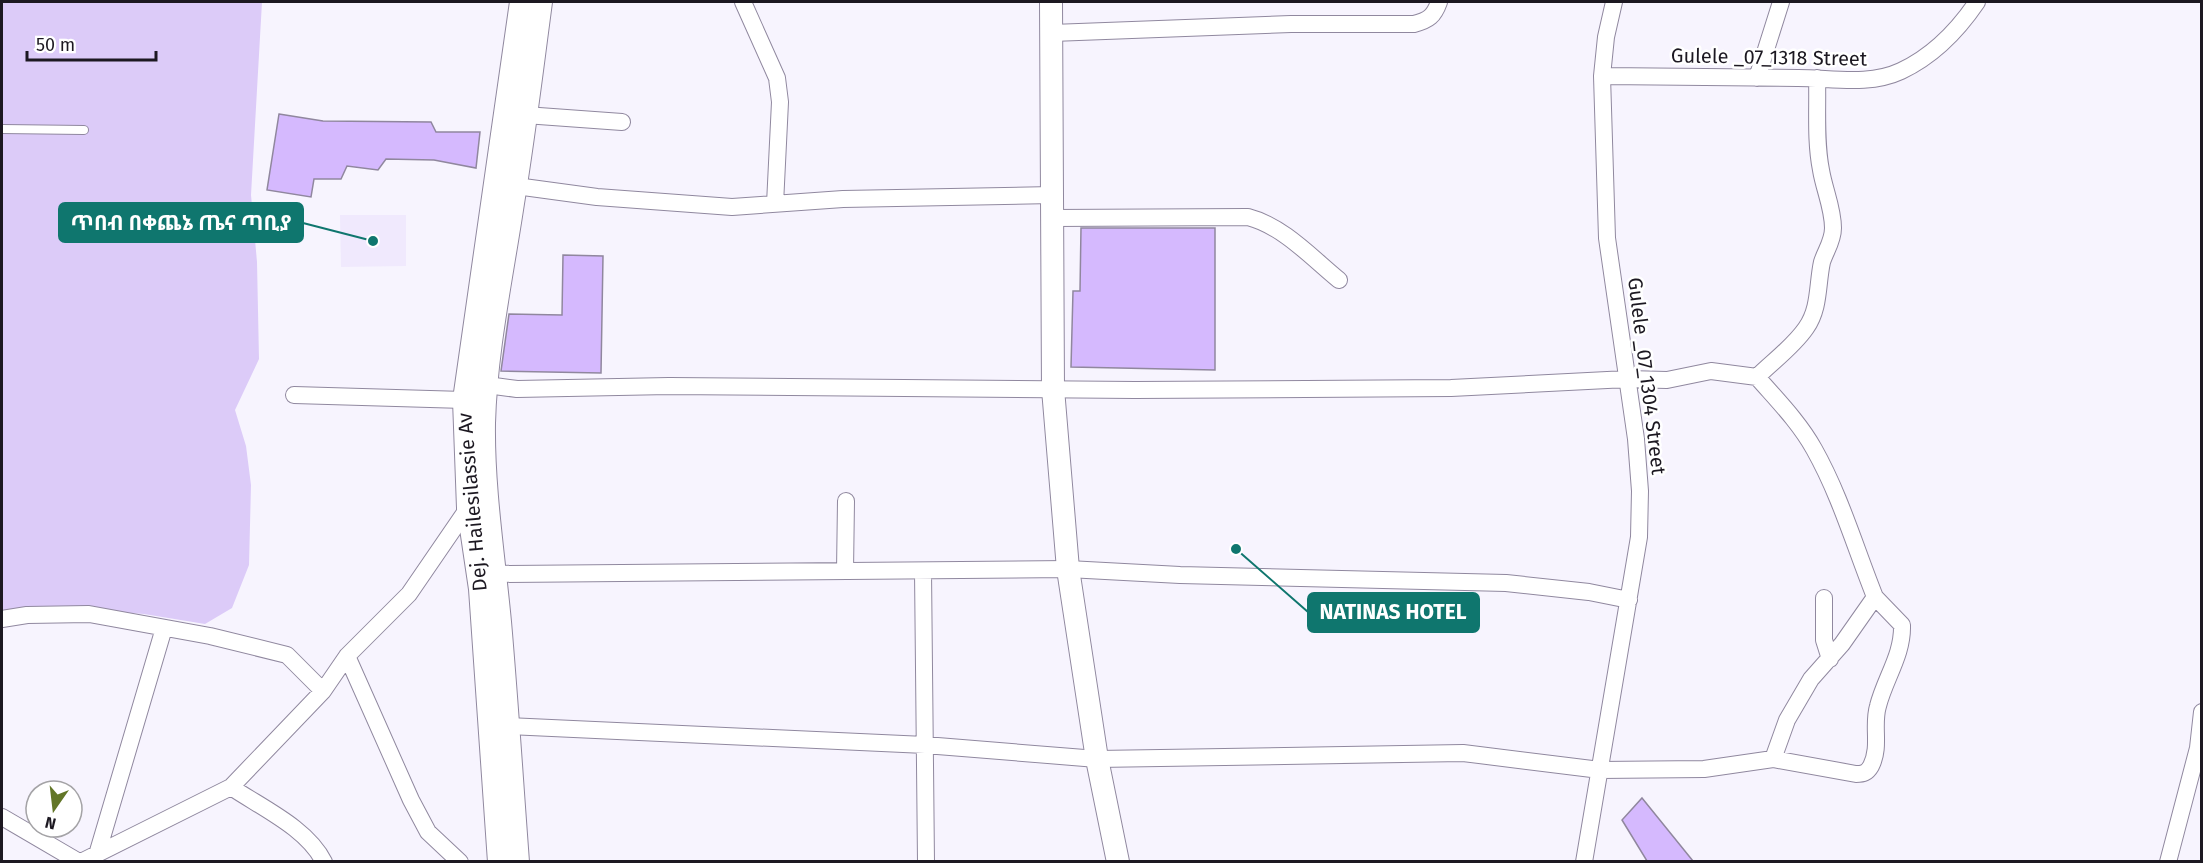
<svg xmlns="http://www.w3.org/2000/svg" width="2203" height="863" font-family="'Fira Sans','Noto Sans Ethiopic',sans-serif">
	<style>
		.built { fill: #f0e9fd }
		.green { fill: #dccbf8 }
		.building { fill: #d5b9fe; stroke: #90879e; stroke-width: 1.5 }
		.lines { fill: none; stroke-linecap: round; stroke-linejoin: round }
		.service-casing { stroke: #90889f; stroke-width: 10 }
		.minor-casing { stroke: #90889f; stroke-width: 18 }
		.secondary-casing { stroke: #90889f; stroke-width: 24 }
		.service { stroke: #fff; stroke-width: 8 }
		.minor { stroke: #fff; stroke-width: 16 }
		.secondary { stroke: #fff; stroke-width: 22 }
		.labels { text-anchor: middle; stroke-width: 5; stroke-linejoin: round; paint-order: stroke }
		.street-label { font-size: 20px; fill: #1c1821; stroke: #fff }
		.leader { fill: none; stroke: #0f766e; stroke-width: 2 }
		.callout-dot { fill: #0f766e; stroke: #fff; stroke-width: 2 }
		.callout { fill: #0f766e; stroke: #0f766e; stroke-width: 2 }
		.callout-label { font-size: 21px; text-anchor: middle; font-weight: bold; fill: #fff }
	</style>
	<rect width="100%" height="100%" fill="#f7f4fe"/>
	<path class="built" d="M340,215H406V266L341,267Z"/>
	<path class="green" d="M2,2H262L251,195L257,262L259,359L235,410L246,446L251,485L249,565L232,608L205,624L144,614L54,607L2,613Z"/>
	<path class="building" d="M279,114L323,121L431,122L436,132H480L476,168L434,160L386,159L378,170L347,166L341,179H314L311,197L267,190Z
		M1081,228H1215V370L1071,367L1073,291H1080Z
		M563,255L603,256L601,373L501,371L509,314L562,315Z
		M1642,798L1693,861H1647L1622,820Z"/>
	<g class="lines">
		<g class="service-casing">
			<path id="service" d="M2,129L84,130"/>
		</g>
		<g class="minor-casing">
			<path id="minor" d="M743,2L777,78L780,102L775,204
				M1052,33L1291,24H1414C1429,20 1434,16 1439,2
				M1602,76C1667,77 1732,77 1798,78C1832,78 1869,86 1901,71C1933,56 1958,30 1977,2
				M1757,78L1781,2
				M525,115L622,122
				M516,186L597,197L732,207L843,199L1053,195
				M1053,218L1248,217C1283,226 1312,258 1339,280
				M1757,377C1773,361 1793,347 1806,328C1820,308 1817,285 1822,262C1826,250 1833,241 1833,228C1833,208 1824,189 1821,170C1815,140 1818,108 1817,78
				M487,385L517,389L669,386L1135,390L1451,388L1627,379L1667,380L1711,371L1757,377C1777,400 1799,422 1814,449C1840,495 1855,547 1875,597L1842,644L1811,679L1787,720L1773,759L1704,769L1600,770L1463,753L1097,759L925,745L507,726
				M294,395L464,400
				M845,571L846,501
				M923,571L926,862
				M495,574L1068,569L1180,575L1506,583L1589,592L1629,600
				M1824,598V640L1830,659
				M2,619L27,615L89,614L210,636L287,655L323,691
				M347,656L411,800L428,832L460,862
				M1773,759L1856,774C1863,774 1867,773 1871,766C1881,746 1872,726 1878,706C1885,678 1903,655 1902,625L1875,597
				M231,787C262,808 307,828 324,862
				M2,817L79,862
				M96,858L164,628
				M81,862L231,787L323,691L347,656L409,594L468,508
				M1584,862L1639,537L1640,491L1636,439L1607,238L1602,76L1606,37L1614,2
				M2168,862L2198,748L2202,712"/>
		</g>
		<g class="secondary-casing">
			<path id="secondary" d="M1051,2L1053,389L1068,569L1097,759L1118,862
				M499,862L480,589L468,508L464,400L521,2
				M518,862C512,782 507,702 500,622C494,558 483,488 484,423C486,350 502,276 513,203C524,136 532,69 541,2"/>
		</g>
		<use href="#service" class="service"/>
		<use href="#minor" class="minor"/>
		<use href="#secondary" class="secondary"/>
	</g>
	<g class="labels">
		<g class="street-label">
			<text transform="translate(1769 57) rotate(1)" y="7">Gulele _07_1318 Street</text>
			<text transform="translate(1647 376) rotate(83)" y="7">Gulele _07_1304 Street</text>
			<text transform="translate(472 502) rotate(-95)" y="7">Dej. Hailesilassie Av</text>
		</g>
	</g>
	<path class="leader" d="M373 241L303 223M1236 549L1308 612"/>
	<g class="callout-dot">
		<circle cx="373" cy="241" r="6"/>
		<circle cx="1236" cy="549" r="6"/>
	</g>
	<g class="callout">
		<rect x="59" y="203" width="244" height="39" rx="6"/>
		<rect x="1308" y="593" width="171" height="39" rx="6"/>
	</g>
	<g class="callout-label">
		<text x="181" y="230">ጥበብ በቀጨኔ ጤና ጣቢያ</text>
		<text x="1393" y="619">NATINAS HOTEL</text>
	</g>
	<rect width="2203" height="863" fill="none" stroke="#1c1821" stroke-width="6"/>
	<g transform="translate(54 809) rotate(194)"><circle r="28" fill="#ffffff" stroke="#a4a3a6" stroke-width="1.5"/>
	<path d="M0-4.5L10 22L0 15L-10 22Z" fill="#627627"/>
	<text y="-9" font-size="16" font-weight="bold" text-anchor="middle" fill="#1c1821">N</text>
	</g>
	<path d="M27 51v9h129v-9" fill="none" stroke="#1c1821" stroke-width="3"/>
	<text x="36" y="51" font-size="18" fill="#1c1821" stroke="#ffffff" stroke-width="4.5" paint-order="stroke">50 m</text>
</svg>
